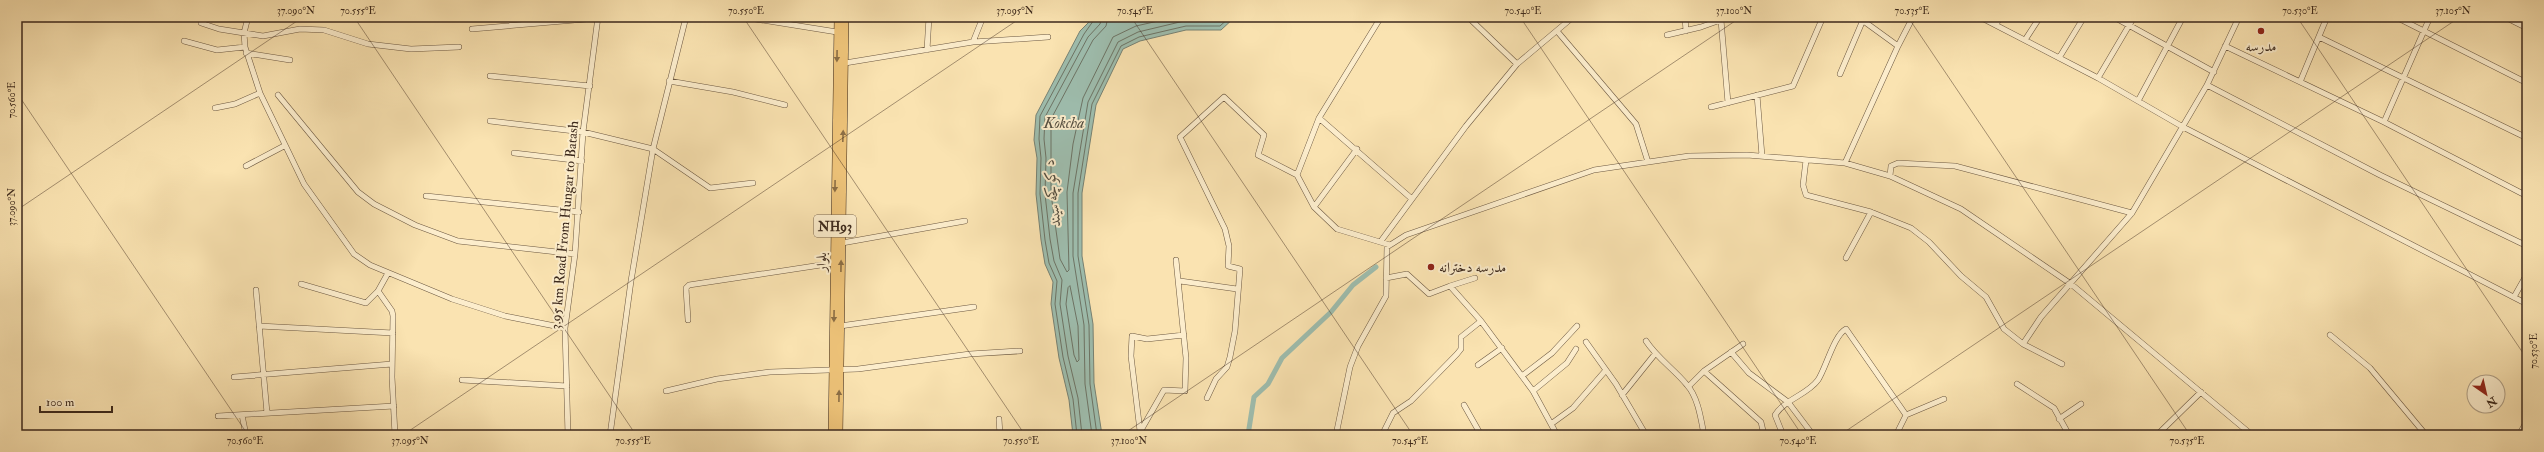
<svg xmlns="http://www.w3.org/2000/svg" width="2544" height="452" font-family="'IM FELL Double Pica',Amiri,serif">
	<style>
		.water { fill: #9ebeaf; stroke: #778274 }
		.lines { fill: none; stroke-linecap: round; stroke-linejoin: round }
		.shore { stroke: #6d7466; stroke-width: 1 }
		.canal { stroke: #9ebeaf; stroke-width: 5 }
		.minor-casing { stroke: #6c5841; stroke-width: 6 }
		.major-casing { stroke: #3c291c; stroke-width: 8 }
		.minor { stroke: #fcedcc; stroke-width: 5 }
		.major { stroke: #edc278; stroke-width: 7 }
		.oneway { fill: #8c6e45 }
		.ticks { fill: none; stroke: #3c291c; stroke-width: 1; stroke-opacity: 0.45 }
		.poi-dot { fill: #8f2418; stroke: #fcedcc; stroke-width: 1.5 }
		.labels { text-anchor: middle; stroke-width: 4; stroke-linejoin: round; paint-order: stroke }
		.shield { fill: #fcedcc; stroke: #766451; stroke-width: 1 }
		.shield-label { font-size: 13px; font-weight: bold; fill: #3c291c }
		.poi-label { font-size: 14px; fill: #3c291c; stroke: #fcedcc }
		.street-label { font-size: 14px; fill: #3c291c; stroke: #fcedcc }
		.water-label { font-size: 15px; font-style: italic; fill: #544e41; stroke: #fcedcc }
		.neatline { fill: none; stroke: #3c291c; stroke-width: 1.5 }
		.ticks-label { font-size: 10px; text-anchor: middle; fill: #3c291c }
	</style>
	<rect width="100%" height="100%" fill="#fae3b1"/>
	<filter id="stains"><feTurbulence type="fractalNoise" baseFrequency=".005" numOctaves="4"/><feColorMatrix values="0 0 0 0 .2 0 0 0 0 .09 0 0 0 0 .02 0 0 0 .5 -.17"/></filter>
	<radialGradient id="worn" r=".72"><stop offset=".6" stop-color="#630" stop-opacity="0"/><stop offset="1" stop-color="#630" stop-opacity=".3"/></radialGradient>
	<path class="water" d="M1094,17H1235L1221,30H1186L1140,41L1123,49L1096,105L1082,193V256L1093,324L1094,383L1102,435H1073L1069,400L1059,358L1051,304L1053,282L1045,264L1041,240L1036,194L1037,158L1034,140L1036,115L1080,31Z"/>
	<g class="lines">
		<path class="shore" d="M1108,17L1106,26L1093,40L1051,119V194L1060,259L1067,272L1069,270L1067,192L1073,144L1083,98L1113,37L1136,26L1176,17
			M1070,286L1078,326L1079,360L1077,362L1074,355L1066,304L1068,288Z
			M1077,435L1073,399L1063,357L1055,304L1057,281L1049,263L1045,240L1040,194L1041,158L1039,139L1040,116L1084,34L1096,17
			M1082,435L1078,398L1068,356L1060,304L1062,280L1054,261L1050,239L1045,194L1046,158L1044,139L1045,117L1088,37L1100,24L1102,17
			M1092,435L1085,384L1084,325L1073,256V193L1088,102L1118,42L1138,32L1184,21H1217L1222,17
			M1097,435L1090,384L1089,325L1078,256V193L1092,104L1121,46L1139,37L1186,26H1220L1230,17"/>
		<path class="canal" d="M1248,435L1254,397L1268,384L1282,358L1331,312L1353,285L1376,267"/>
		<g class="minor-casing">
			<path id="minor" d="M248,17L244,33L245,47L260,93L304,184L354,254L370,265L452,299L505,316L565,328
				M743,17L837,32
				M1381,17L1319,118L1297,175L1314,207L1337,229L1390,245
				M1468,17L1517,64
				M1685,17L1686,31
				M1858,17L1898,46
				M1980,17L2098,78L2183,127L2527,304
				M2114,17L2214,72
				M2396,17L2527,83
				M2505,17L2527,28
				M1721,20L1728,103
				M201,23L219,29L263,36L300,29L324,30L368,44L411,49L459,47
				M1996,25L2000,17
				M472,29L598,18
				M1557,31L1636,124L1648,162
				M1667,35L1701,27L1729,17
				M2319,37L2527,138
				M2025,40L2040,17
				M184,41L217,50L245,47
				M973,42L983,17
				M2225,46L2384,122L2527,196
				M927,50L929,17
				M246,53L290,60
				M2059,58L2084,17
				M845,63L973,42L1048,37
				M1840,74L1863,20
				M490,76L590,86
				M2098,78L2134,17
				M669,81L733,92L785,105
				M2300,82L2327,17
				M2207,85L2380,175L2527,246
				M278,95L358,192L374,204L415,225L458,241L575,254
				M1757,95L1762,156
				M2138,101L2183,17
				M1711,107L1793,86L1823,17
				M215,108L235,104L260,93
				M1319,118L1412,199
				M490,121L583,132L653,149L710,188L753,183
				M2384,122L2430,17
				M514,153L582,161
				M1806,160L1803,185L1806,195L1871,212L1911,228L1929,242L1961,276L1986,297L2004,329L2023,344L2062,364
				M1845,163L1898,46L1913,17
				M246,166L284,146
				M1890,176L1891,166L1898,163L1955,166L2132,213
				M426,196L579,212
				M1314,207L1357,149
				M1381,241L1466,126L1517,64L1573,17
				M842,243L965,221
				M1846,258L1871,212
				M1180,281L1237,289
				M301,284L366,303L378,291L388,273
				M1450,286L1475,278
				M256,290L267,413
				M378,291L392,311L393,316L392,377L395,435
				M2514,297L2527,274
				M688,320L686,288L689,285L834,263
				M1481,321L1533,391L1557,435
				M259,326L393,333
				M840,326L974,307
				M2330,335L2370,368L2426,435
				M1646,341C1658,359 1674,369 1687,385C1698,397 1701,419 1704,435
				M1586,342L1616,384L1646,435
				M2023,344L2041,317L2132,213L2207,85L2239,17
				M1731,352L1749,373L1788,402L1813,435
				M1478,365L1502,348
				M1704,371L1761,422L1764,435
				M1522,376L1552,353L1577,326
				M234,377L392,364
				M462,380L567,386
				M2017,384L2054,408L2069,435
				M1689,386L1704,371L1743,344
				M666,391L717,379L770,372L858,369L970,354L1020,351
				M1533,391L1567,363L1576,349
				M1622,395L1655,354
				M1207,398L1216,379L1227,367L1230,357L1235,331L1240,269L1228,266L1229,246L1225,229L1180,137L1224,97L1264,135L1258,155L1297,175
				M1464,405L1481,435
				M242,415L246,435
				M218,416L394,406
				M999,419L1000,435
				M2059,419L2081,404
				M1551,424L1573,408L1606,370
				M1140,431L1131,356L1132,336L1147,339L1184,335
				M1140,432L1164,390L1185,391L1186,358L1176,260
				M356,435L395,433
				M520,435H543
				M568,435L565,328L575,254L583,132L598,17
				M610,435L631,281L653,149L686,17
				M1022,435L1030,433
				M1336,435L1350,367L1358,346L1386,296L1387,247L1406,235L1594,170L1689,156L1747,155L1845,163L1890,176L1961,209L2071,284L2252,435
				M1382,435L1393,413L1411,401L1457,354L1461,349V337L1481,321L1450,286L1429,294L1407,274L1386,278
				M1783,435L1775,415C1785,399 1807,395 1818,380C1826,368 1834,335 1846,329L1906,415
				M1896,435L1906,415L1944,399
				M2157,435L2201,392
				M2519,435L2527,421"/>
		</g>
		<g class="major-casing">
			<path id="major" d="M832,435L838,17
				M839,435L845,17"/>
		</g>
		<use href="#minor" class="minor"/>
		<use href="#major" class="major"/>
	</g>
	<defs><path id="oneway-solid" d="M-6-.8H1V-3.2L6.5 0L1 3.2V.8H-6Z"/></defs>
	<g class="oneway">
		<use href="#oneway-solid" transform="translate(837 56) rotate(91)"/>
		<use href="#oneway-solid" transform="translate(843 136) rotate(-88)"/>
		<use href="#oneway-solid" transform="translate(835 186) rotate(91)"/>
		<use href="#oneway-solid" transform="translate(841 266) rotate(-89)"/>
		<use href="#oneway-solid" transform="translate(834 316) rotate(91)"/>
		<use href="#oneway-solid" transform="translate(839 396) rotate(-89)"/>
	</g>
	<path class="ticks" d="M354,17L636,435M743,17L1025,435M1131,17L1413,435M1520,17L1802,435M1908,17L2190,435M2297,17L2527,359M17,93L248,435M17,210L303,17M403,435L1022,17M1122,435L1741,17M1840,435L2460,17"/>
	<g class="poi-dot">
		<circle cx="2261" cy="31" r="4"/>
		<circle cx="1431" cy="267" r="4"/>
	</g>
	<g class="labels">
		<rect class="shield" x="814" y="215" width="42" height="22" rx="3"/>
		<g class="shield-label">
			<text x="835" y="231">NH93</text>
		</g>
		<g class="poi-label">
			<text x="2261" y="51">مدرسه</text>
			<text x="1439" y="272" text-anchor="start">مدرسه دخترانه</text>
		</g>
		<g class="street-label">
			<text transform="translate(564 225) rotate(-85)" y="5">3.95 km Road From Hungar to Batash</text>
			<text transform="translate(821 262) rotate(-89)" y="5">بلوار</text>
		</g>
		<g class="water-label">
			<text x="1064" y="128">Kokcha</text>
			<text transform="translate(1052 193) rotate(-96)" y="5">د کوکچه سیند</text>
		</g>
	</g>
	<rect width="2544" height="452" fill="none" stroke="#fae3b1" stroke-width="44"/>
	<g transform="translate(2486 394) rotate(146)"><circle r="19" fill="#fcedcc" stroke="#af9f86"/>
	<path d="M0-3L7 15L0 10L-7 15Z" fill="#8f2418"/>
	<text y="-6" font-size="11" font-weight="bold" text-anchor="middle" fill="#3c291c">N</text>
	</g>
	<path d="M40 406v6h72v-6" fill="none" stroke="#3c291c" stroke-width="2"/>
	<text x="46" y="406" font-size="12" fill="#3c291c" stroke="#fcedcc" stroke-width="3" paint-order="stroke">100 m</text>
	<rect x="22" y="22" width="2500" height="408" class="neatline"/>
	<g class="ticks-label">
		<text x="296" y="14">37.090°N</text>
		<text x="358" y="14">70.555°E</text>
		<text x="746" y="14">70.550°E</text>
		<text x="1015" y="14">37.095°N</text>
		<text x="1135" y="14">70.545°E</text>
		<text x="1523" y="14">70.540°E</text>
		<text x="1734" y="14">37.100°N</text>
		<text x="1912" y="14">70.535°E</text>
		<text x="2300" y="14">70.530°E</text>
		<text x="2453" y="14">37.105°N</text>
		<text transform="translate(11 100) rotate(-90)" y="4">70.560°E</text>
		<text transform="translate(11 207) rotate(-90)" y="4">37.090°N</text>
		<text transform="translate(2533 351) rotate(-90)" y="4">70.530°E</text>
		<text x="245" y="444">70.560°E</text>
		<text x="410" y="444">37.095°N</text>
		<text x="633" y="444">70.555°E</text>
		<text x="1021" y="444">70.550°E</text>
		<text x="1129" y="444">37.100°N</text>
		<text x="1410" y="444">70.545°E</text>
		<text x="1798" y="444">70.540°E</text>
		<text x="2187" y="444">70.535°E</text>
	</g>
	<rect width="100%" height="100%" filter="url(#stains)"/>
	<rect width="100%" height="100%" fill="url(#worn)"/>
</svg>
